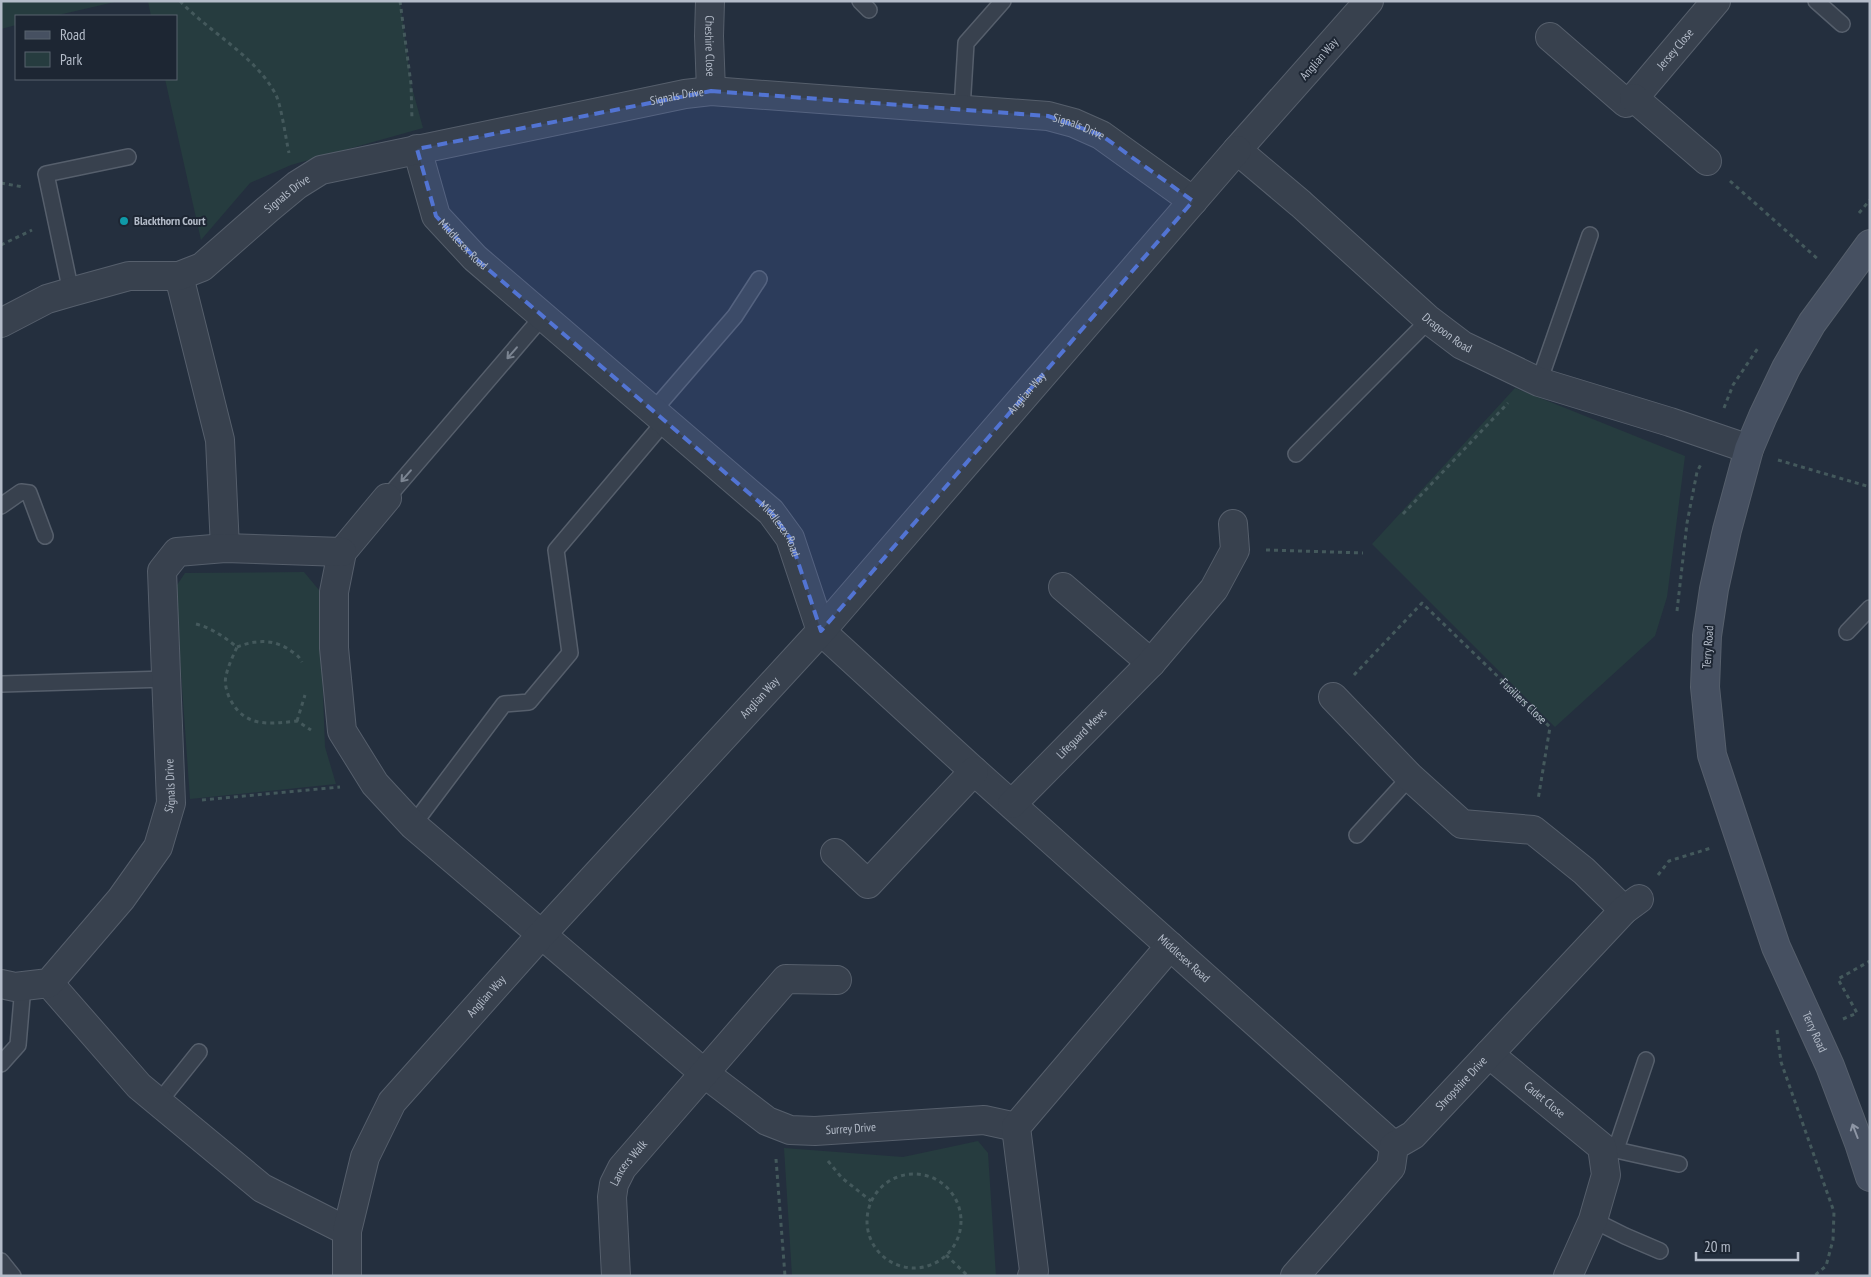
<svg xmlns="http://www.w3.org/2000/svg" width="1871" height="1277" font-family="'PT Sans Narrow',sans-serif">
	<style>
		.green { fill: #263c3f }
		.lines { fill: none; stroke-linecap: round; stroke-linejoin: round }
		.lane-casing { stroke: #565f6c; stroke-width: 18 }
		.street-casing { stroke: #565f6c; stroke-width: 30 }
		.secondary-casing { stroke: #565f6c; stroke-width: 30 }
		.path { stroke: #44595c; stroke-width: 3; stroke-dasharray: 4 4; stroke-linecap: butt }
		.lane { stroke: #38414e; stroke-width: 15 }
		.street { stroke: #38414e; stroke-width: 28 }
		.secondary { stroke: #465061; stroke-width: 28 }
		.oneway { stroke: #7c8592 }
		.oneway2 { stroke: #8e96a5 }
		.marked { fill: #5274d3; fill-opacity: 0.2; stroke: #5274d3; stroke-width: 4; stroke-dasharray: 10 6; stroke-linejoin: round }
		.culture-dot { fill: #0f9aa8; stroke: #1d2633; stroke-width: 2 }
		.labels { text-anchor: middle; stroke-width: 4; stroke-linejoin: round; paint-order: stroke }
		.street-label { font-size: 12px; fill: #b4bcc9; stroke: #1d2633 }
		.poi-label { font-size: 12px; font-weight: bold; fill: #b4bcc9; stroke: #1d2633; text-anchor: start }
	</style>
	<rect width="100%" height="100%" fill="#242f3e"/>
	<path class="green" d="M1,1H119L54,16H16V25L1,29Z
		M148,1H400L411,84L423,128L291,165L250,183L201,240L165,79H176V16H151Z
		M1515,388L1685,456L1667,597L1655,636L1555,727L1372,544Z
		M304,572L319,590L325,747L336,784L190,799L175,588L185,573Z
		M978,1141L988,1153L996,1276H792L784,1148L903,1157Z"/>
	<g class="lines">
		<g class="lane-casing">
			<path id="lane" d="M860,1L869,10
				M1816,1L1842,24
				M962,109L966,43L1003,1
				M71,292L46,174L128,157
				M1539,382L1590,235
				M653,411L735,316L759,279
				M1296,454L1429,320
				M387,498L543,316
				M1,506L21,492L29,493L45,536
				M1847,632L1870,608
				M1,684L166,679
				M413,825L504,704L529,702L570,653L556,550L665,421
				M1357,835L1410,777
				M1,1064L18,1045L23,986
				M159,1102L199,1052
				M1607,1148L1679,1164
				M1616,1149L1646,1060
				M1593,1220L1625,1236L1660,1251
				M1,1261L13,1276"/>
		</g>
		<g class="street-casing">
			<g id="street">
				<path id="s2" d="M710,1L709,36L711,91"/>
				<path id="s3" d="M1369,1L1237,150L1301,204L1429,320L1462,345L1539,382L1670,422L1749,449"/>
				<path id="s4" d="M1550,37L1626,103L1634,98L1716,1"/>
				<path d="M1634,98L1707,161"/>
				<path id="s5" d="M417,149L436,216L475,258L771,512L790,538L821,631L974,771L1394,1146"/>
				<path d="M179,276L220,440L225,548"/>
				<path id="s6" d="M1,323L47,299L71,292L129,276H179L202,267L268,209L297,185L321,170L685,94L711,91L1048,116L1074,123L1101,135L1193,201"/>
				<path id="s7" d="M387,498L342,552L334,592V648L342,731L375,784L413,825L704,1073L767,1121L790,1130L815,1131L984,1120L1016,1127"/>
				<path d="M1063,587L1151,663"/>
				<path d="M1333,697L1410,777L1462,824L1533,830L1584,871L1624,910"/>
				<path id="s8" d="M1012,804L1151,663L1214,589L1235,550L1233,524"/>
				<path d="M835,853L868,884L974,771"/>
				<path d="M49,983L139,1086L262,1188L347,1231"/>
				<path id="s9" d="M1,984L15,987L49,983L121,899L158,847L171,803L162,571L177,552L225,548L342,552"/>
				<path id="s10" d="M1489,1054L1602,1147L1606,1175L1593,1220L1568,1276"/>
				<path id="s11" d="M347,1276V1231L365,1157L392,1102L541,935L821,631L1237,150"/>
				<path id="s12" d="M616,1276L612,1197L614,1184L622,1168L786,979L837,980"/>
				<path d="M1032,1276L1034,1271L1016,1127L1170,946"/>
				<path id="s13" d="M1295,1276L1391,1167L1394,1146L1413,1135L1624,910L1639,899"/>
			</g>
		</g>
		<g class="secondary-casing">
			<g id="secondary">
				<path id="s14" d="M1870,244L1812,323L1786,368L1763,416L1749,449L1727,530L1714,589L1707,636L1705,687L1712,755L1776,947L1830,1066L1859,1143L1870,1177"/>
			</g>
		</g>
		<g class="path">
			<path d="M180,1C210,33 253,54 275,93C281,103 286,140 289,153"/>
			<path d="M400,1L411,84L412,120"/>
			<path d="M1730,181L1819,260"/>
			<path d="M1,183L23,187"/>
			<path d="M1859,213L1870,200"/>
			<path d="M1,245L32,230"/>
			<path d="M1724,408L1733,385L1758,348"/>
			<path d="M1778,460L1870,487"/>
			<path d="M1403,514L1508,403"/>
			<path d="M1266,550L1363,553"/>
			<path d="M1677,611L1687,523L1697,472L1701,464"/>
			<path d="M196,624C212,628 224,637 237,647C233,656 228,666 226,676C224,683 227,693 230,699C245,728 269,724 297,721L311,730"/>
			<path d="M237,647C258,639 276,639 294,653C298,656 300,658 302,662"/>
			<path id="s1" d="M1354,675L1422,603L1550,727L1538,800"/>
			<path d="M297,721L305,695"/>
			<path d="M202,800L340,787"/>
			<path d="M1658,875L1669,861L1711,848"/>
			<path d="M1843,1019L1857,1013L1838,979L1870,961"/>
			<path d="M1777,1030L1781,1062L1834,1212L1833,1240L1826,1266L1814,1276"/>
			<path d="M776,1159L785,1276"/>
			<path d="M828,1161L842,1178L871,1201"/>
			<circle cx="914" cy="1221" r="47"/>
			<path d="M946,1255L968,1276"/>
		</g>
		<use href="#lane" class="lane"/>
		<use href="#street" class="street"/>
		<use href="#secondary" class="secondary"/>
	</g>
	<defs><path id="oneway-shaft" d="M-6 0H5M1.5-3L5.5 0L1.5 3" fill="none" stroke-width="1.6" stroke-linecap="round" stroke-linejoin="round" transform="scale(1.25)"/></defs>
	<g class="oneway">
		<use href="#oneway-shaft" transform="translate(512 353) rotate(131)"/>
		<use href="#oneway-shaft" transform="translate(406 476) rotate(131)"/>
	</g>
	<use class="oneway2" href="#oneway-shaft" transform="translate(1855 1131) rotate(-111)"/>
	<path class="marked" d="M711,91L1048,116L1101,135L1193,201L821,631L790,538L771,512L475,258L436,216L417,149Z"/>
	<circle class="culture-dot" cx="124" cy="221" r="5"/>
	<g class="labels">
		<g class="street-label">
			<text dy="4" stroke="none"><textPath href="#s2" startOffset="45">Cheshire Close</textPath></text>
			<text dy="4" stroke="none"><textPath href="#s4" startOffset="174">Jersey Close</textPath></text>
			<text transform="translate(1319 59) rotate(-49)" y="4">Anglian Way</text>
			<text dy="4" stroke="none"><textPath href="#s6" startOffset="729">Signals Drive</textPath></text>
			<text dy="4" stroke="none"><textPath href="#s6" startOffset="1134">Signals Drive</textPath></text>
			<text dy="4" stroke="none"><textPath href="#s6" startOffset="324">Signals Drive</textPath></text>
			<text dy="4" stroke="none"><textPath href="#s5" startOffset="109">Middlesex Road</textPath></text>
			<text dy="4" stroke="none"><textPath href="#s3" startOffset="478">Dragoon Road</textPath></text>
			<text dy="4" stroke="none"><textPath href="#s11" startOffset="1134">Anglian Way</textPath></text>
			<text dy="4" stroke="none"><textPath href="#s5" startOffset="536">Middlesex Road</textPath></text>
			<text transform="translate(1708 647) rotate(-86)" y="4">Terry Road</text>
			<text dy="4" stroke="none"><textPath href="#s11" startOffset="729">Anglian Way</textPath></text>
			<text dy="4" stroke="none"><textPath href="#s1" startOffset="240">Fusiliers Close</textPath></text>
			<text dy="4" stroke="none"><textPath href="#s8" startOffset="99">Lifeguard Mews</textPath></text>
			<text dy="4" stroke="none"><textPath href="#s9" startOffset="286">Signals Drive</textPath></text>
			<text dy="4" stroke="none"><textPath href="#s5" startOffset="1136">Middlesex Road</textPath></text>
			<text dy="4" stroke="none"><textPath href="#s11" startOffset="324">Anglian Way</textPath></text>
			<text dy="4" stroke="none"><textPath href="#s14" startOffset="846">Terry Road</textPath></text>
			<text dy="4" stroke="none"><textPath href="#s13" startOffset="259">Shropshire Drive</textPath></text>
			<text dy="4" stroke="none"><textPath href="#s10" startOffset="72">Cadet Close</textPath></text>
			<text dy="4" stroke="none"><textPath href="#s7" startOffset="916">Surrey Drive</textPath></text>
			<text dy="4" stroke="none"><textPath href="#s12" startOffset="118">Lancers Walk</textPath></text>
		</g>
		<g class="poi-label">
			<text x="134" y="225">Blackthorn Court</text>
		</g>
	</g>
	<rect width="1871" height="1277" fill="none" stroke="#b4bcc9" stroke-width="5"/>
	<rect x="15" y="15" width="162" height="65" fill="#1d2633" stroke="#59626f"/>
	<rect x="25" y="31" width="25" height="8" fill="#465061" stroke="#59626f"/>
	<text x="60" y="40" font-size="15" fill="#b4bcc9">Road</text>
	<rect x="25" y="52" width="25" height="15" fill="#263c3f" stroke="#59626f"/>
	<text x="60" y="65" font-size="15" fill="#b4bcc9">Park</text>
	<path d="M1696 1252v8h102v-8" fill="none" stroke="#b4bcc9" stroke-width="2.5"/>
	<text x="1704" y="1252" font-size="15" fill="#b4bcc9" stroke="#1d2633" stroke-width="4" paint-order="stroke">20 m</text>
</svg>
